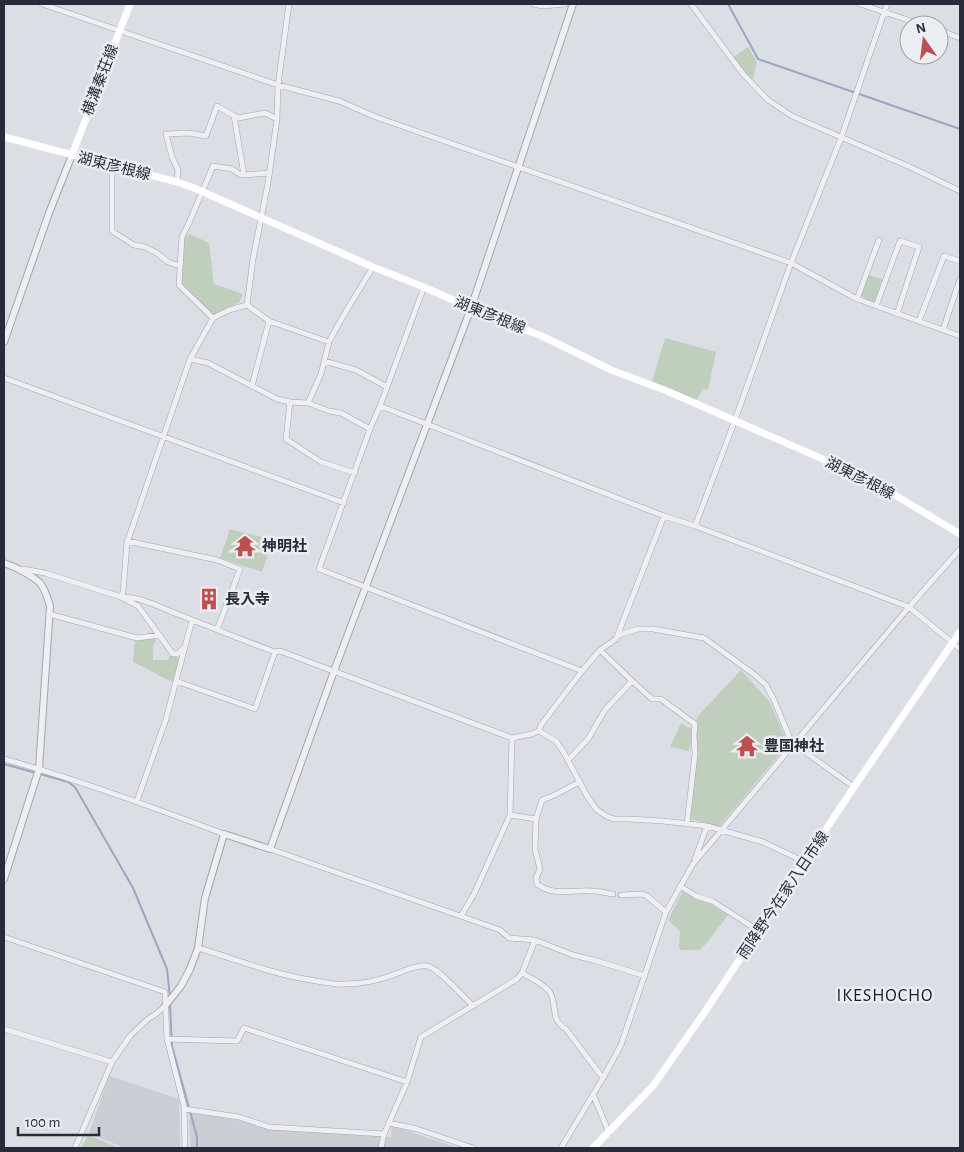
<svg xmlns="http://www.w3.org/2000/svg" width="964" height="1152" font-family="'Alegreya Sans','Noto Sans JP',sans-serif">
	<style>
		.built { fill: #cbcdd5 }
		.green { fill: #c0cebe }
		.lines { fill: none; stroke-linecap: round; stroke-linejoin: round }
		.stream { stroke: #9ba7c1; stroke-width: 2 }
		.minor-casing { stroke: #a2a5ae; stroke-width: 6 }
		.tertiary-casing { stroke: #a2a5ae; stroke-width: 8 }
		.minor { stroke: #efeff3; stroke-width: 5 }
		.tertiary { stroke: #efeff3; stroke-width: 6 }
		.secondary { stroke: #fff; stroke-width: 7 }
		.labels { text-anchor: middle; stroke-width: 5; stroke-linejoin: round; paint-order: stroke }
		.street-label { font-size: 15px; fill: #282b39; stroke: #ebedf3 }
		.poi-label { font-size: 15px; font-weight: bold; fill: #282b39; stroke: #ebedf3; text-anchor: start }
		.quarter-label { font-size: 18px; letter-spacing: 1px; fill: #1a1d2a; stroke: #ebedf3 }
	</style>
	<rect width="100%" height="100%" fill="#dcdee5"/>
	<path class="built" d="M109,1076L179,1099L180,1148H124L89,1133Z
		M192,1111L255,1124L257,1127L391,1137L392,1126L459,1148H191L189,1122Z"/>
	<path class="green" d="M748,47L757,62L753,79L741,69L732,58Z
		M190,234L209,243L214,284L243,294L239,302L213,316L181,283L183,238Z
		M868,275L882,279L875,301L872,302L861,296Z
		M665,338L716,352L708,390L703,389L697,400L652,382Z
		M230,529L272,540L262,572L220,558Z
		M154,638L156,640L153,646V660H168L169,656H176L180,661L175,683C160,677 147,668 133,662L135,640Z
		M741,670L770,702L788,744L719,827L687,818L697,717Z
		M681,723L693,730L689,751L670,747Z
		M683,891L707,902L728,915L705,945L703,946L700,950H681L679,947L680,931L668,920Z
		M88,1135L119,1148H81Z"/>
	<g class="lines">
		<path class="stream" d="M728,4L758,59L960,129
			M4,764L36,773
			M40,774L68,782L75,787L133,888L167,969L170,997
			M170,1004L172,1046L197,1137V1148"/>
		<g class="minor-casing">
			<path id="minor" d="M42,4L278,85L339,101L376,117L791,263L857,299L960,336
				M533,4L543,6L565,4
				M691,4L743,74L768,100L792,116L910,167L960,191
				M860,4L923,25
				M939,30L960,38
				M234,116L244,175L269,173
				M112,166V231L134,245L145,247L157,253L168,262L180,266
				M177,182L178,170L172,157L166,134L189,133L206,136L217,106L238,118L265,113L277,119
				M424,287L380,406L370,429L319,569L582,671
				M857,299L879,240
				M247,305L253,259L268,183L277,119L278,85L289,4
				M247,305L269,321L329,342C342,316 358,292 373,267
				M876,306L900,241L919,247L897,314
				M213,318L179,285L182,237L189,223L213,166L232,169L241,175H244
				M269,321L252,386L277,399L290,402
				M919,321L944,256L960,261
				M943,330L960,279
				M329,342L321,374L308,403L290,402L286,439L321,462L355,473
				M190,359L208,363L252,386
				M324,361L356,370L387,387
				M4,378L344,503
				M308,403L329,411L341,413L370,429
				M380,406L664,516L695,526L909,607L960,649
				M695,526L735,420L791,263L841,138L887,4
				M127,541L217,560L240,569L217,630
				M23,569L45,573L121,597L138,606L173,654H177L184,648
				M121,597C140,596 161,608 180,615C212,628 243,640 275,652L280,651L512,738L532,734L539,731L541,725L582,671L600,650L616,639L664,516
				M121,597L123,592L127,543L190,359L213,318L229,310L247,305
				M49,614L137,638L160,635
				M619,635L638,629H653L704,638L755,675L766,685L774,700L789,736L794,744L854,787
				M600,650L629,678L652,699H661L695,724L694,735L695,754L687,824
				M176,681L255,709L275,652
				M539,731L556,741L563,751L587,796L596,809L606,816L614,819H628L663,821L707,826L763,842L805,862
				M4,759C79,780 152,807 224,834
				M568,760L588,739L605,710L632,681
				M137,801L166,719L192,620
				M510,815L536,819L535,849L540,869L536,878L537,884C554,897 573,889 593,891C599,891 606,893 613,894
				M536,819L542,800C556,796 566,788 580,782
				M270,849L500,930L509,938L535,940L573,955L597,961L645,976
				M695,859L707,826
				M680,886L696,896L712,901L759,931
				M621,895L642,894L647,896L666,912
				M461,916L474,894L510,815L512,738
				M4,937L165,992L167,1039L184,1106L185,1148
				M198,948C236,959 272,974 311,980C322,982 334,985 345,984C360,984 376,981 390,976C400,973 416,964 427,966C437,967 464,997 472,1005
				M522,973C531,978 542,983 549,991C558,1002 549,1020 566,1029L603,1078
				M4,1029L112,1062
				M167,1039L237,1041L244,1028L407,1082
				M593,1094L609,1133
				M184,1109L239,1117L269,1127L384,1134
				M75,1148L112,1062L130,1036L148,1019L156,1014L165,1006
				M381,1148L384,1134L389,1123
				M473,1148L417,1129L389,1123L407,1082L421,1037L517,979L522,973L535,940
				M561,1148L603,1078L621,1045L666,912L693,864L909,607L960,549"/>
		</g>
		<g class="tertiary-casing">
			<path id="tertiary" d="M4,342L49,213L72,155
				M4,563C15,567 32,575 40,583C45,589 48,599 50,606L39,769L4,879
				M165,1006L181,986L190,969L198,948L205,898L224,834L270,849L334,671L471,308L573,4"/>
		</g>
		<use href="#minor" class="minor"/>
		<use href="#tertiary" class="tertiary"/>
		<path class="secondary" d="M4,137L177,182L194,188L373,267L424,287L471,308L544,337L611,370L667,391L850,471L868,479L960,534
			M72,155L130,4
			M593,1148L653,1086L704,1013L854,787L960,632"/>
	</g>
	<defs>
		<g id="temple-bare" transform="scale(1.725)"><path d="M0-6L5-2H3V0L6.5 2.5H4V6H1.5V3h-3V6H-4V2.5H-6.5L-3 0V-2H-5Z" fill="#bd504e" stroke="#ebedf3" stroke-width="2.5" paint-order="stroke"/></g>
		<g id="building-bare" transform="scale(1.725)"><path d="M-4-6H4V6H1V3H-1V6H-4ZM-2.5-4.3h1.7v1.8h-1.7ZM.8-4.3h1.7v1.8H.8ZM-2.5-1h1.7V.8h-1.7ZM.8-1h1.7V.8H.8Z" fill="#bd504e" stroke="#ebedf3" stroke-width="2.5" paint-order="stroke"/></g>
	</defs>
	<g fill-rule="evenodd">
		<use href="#temple-bare" x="245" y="546"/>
		<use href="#building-bare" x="209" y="599"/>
		<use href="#temple-bare" x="747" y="746"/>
	</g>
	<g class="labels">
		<g class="street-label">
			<text transform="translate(100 80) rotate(-69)" y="5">横溝秦荘線</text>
			<text transform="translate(114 166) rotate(14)" y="5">湖東彦根線</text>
			<text transform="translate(490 315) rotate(22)" y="5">湖東彦根線</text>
			<text transform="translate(860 478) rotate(27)" y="5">湖東彦根線</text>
			<text transform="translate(783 895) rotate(-56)" y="5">雨降野今在家八日市線</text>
		</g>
		<g class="poi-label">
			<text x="262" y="551">神明社</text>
			<text x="225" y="604">長入寺</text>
			<text x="764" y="751">豊国神社</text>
		</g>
		<g class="quarter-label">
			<text x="885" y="1001">IKESHOCHO</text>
		</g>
	</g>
	<rect width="964" height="1152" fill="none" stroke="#282b39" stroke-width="10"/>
	<g transform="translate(924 40) rotate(346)"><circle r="24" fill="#ebedf3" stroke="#9d9fa9"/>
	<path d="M0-4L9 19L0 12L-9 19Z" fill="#bd504e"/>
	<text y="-8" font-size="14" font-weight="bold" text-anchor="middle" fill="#282b39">N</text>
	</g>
	<path d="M18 1127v8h81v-8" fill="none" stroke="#282b39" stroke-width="2.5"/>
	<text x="25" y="1127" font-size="15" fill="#282b39" stroke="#ebedf3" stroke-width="4" paint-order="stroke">100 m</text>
</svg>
